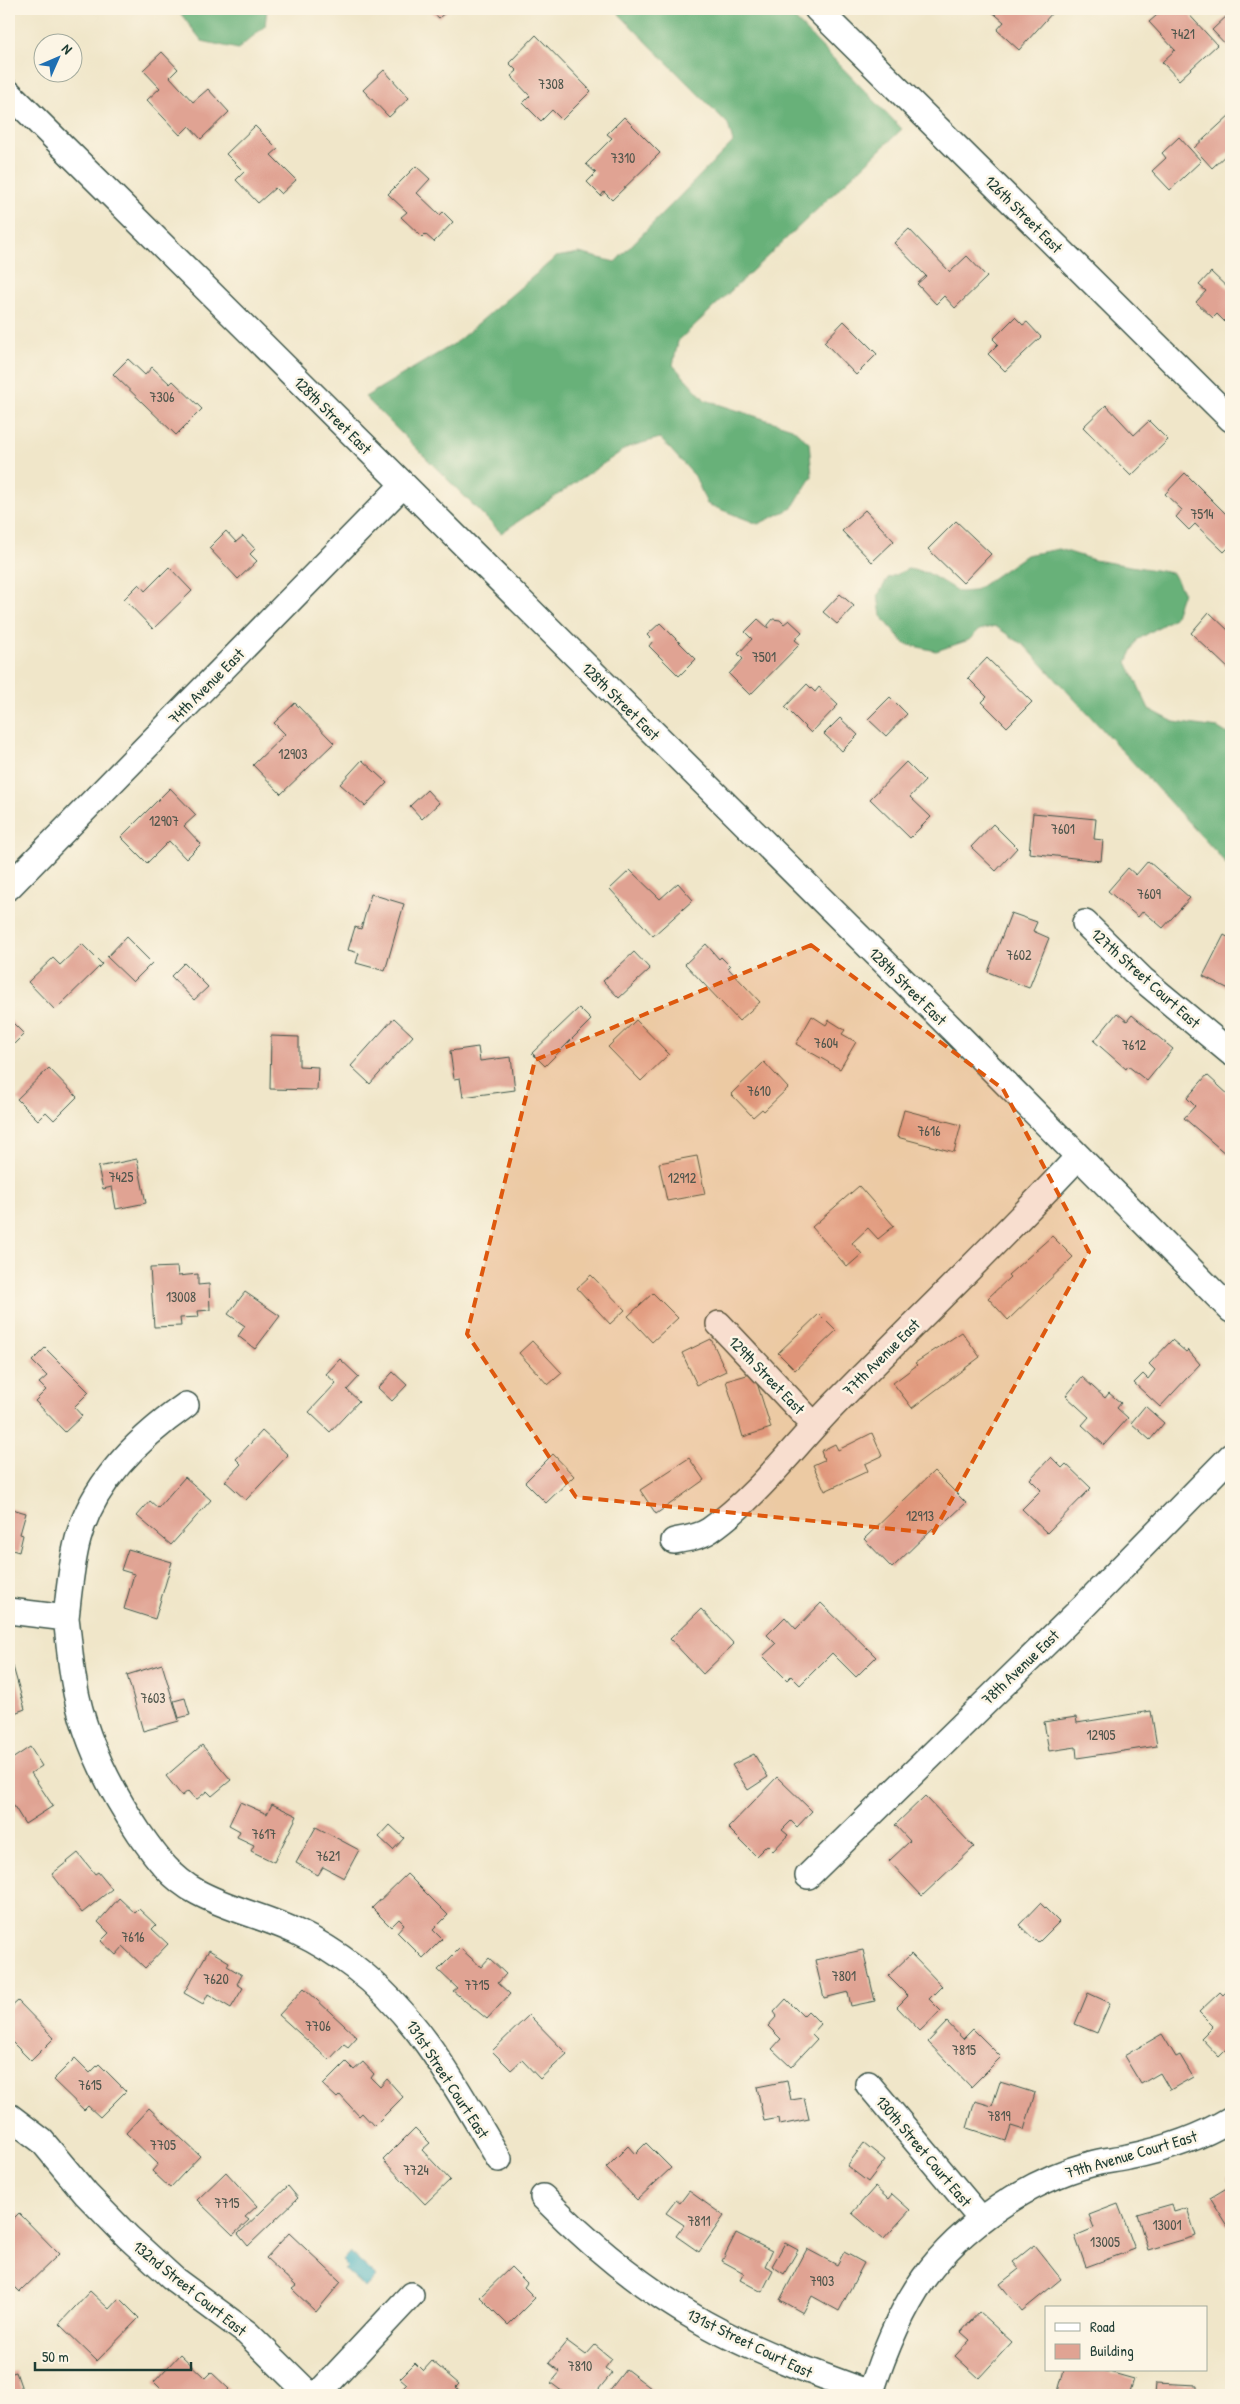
<svg xmlns="http://www.w3.org/2000/svg" width="1240" height="2404" font-family="'Patrick Hand',sans-serif">
	<style>
		.forest { fill: #68b179; stroke: #447756 }
		.water { fill: #41aebe; stroke: #307679 }
		.building { fill: #e0a393 }
		.lines { fill: none; stroke-linecap: round; stroke-linejoin: round }
		.minor-casing { stroke: #3e564a; stroke-width: 28 }
		.minor { stroke: #fff; stroke-width: 25 }
		.marked { fill: #de580e; fill-opacity: 0.2; stroke: #de580e; stroke-width: 4; stroke-dasharray: 10 6; stroke-linejoin: round }
		.labels { text-anchor: middle; stroke-width: 5; stroke-linejoin: round; paint-order: stroke }
		.number-label { font-size: 14px; fill: #4f564c }
		.street-label { font-size: 16px; fill: #1f3d34; stroke: #fcf5e5 }
	</style>
	<rect width="100%" height="100%" fill="#fcf5e5"/>
	<filter id="ink" filterUnits="userSpaceOnUse"><feTurbulence type="fractalNoise" baseFrequency=".02" numOctaves="2"/><feDisplacementMap in="SourceGraphic" scale="10" xChannelSelector="R" yChannelSelector="G"/><feConvolveMatrix kernelMatrix="1 2 1 2 8 2 1 2 1" color-interpolation-filters="sRGB"/></filter>
	<filter id="wash" filterUnits="userSpaceOnUse"><feTurbulence type="fractalNoise" baseFrequency=".0096" numOctaves="4" result="noise"/><feDisplacementMap in="SourceGraphic" scale="20" xChannelSelector="R" yChannelSelector="G"/><feGaussianBlur stdDeviation="1.12" result="paint"/><feColorMatrix in="noise" values="0 0 0 0 0 0 0 0 0 0 0 0 0 0 0 0 0 1.4 0 .05"/><feComposite in="paint" operator="in"/></filter>
	<g filter="url(#wash)">
		<rect width="100%" height="100%" fill="#f0e6c9"/>
		<path class="forest" d="M177,9H267L265,26L238,49L202,41Z
			M618,9H785L902,129L678,341L673,365L705,400L792,428L809,443L812,476L792,508L758,524L707,504L695,476L660,438L628,447L501,533L365,397L454,344L556,257L579,253L615,262L733,142L728,124L619,14Z
			M1059,549L1094,560L1173,573L1183,592L1174,618L1137,640L1127,662L1149,709L1174,722L1218,728L1231,736V871L1218,854L1025,646L995,626L979,630L969,640L936,651L905,644L881,616L878,595L888,578L908,569L928,573L959,592L974,591L1026,555Z"/>
		<path class="water" d="M350,2252L376,2276L365,2288L344,2269L347,2266L342,2261Z"/>
		<g id="blocks">
			<path class="building" d="M429,9H449L439,18Z
				M989,9H1049L1053,12L1019,50L997,30L1004,22Z
				M1164,9H1184L1217,45L1179,80L1162,62L1175,50L1149,22Z
				M1231,12V50L1212,30Z
				M536,35L591,91L562,120L552,110L541,121L523,103L530,96L511,76L517,71L509,63Z
				M162,52L178,69L170,77L193,102L208,89L229,112L201,139L189,126L180,135L147,100L160,88L143,70Z
				M384,70L409,98L389,117L363,90Z
				M1231,114V153L1230,151L1212,168L1194,148Z
				M624,117L660,153L612,200L604,192L601,196L587,182L596,173L586,164L612,138L607,134Z
				M255,126L278,149L271,155L296,180L281,194L275,188L258,203L236,180L244,172L226,154Z
				M1179,137L1201,161L1170,190L1152,171L1166,158L1162,153Z
				M416,166L430,179L417,193L440,215L443,212L453,222L434,242L425,234L422,237L401,217L407,212L388,194Z
				M909,229L950,272L967,256L987,277L955,308L944,296L936,304L917,284L926,276L894,243Z
				M1211,272L1231,291V317L1226,323L1217,314L1213,318L1196,302L1206,291L1199,285Z
				M1015,317L1023,325L1027,322L1041,337L1005,371L988,354L998,344L993,339Z
				M844,321L877,354L856,375L824,342Z
				M128,359L145,375L152,367L170,384L173,381L202,409L176,435L113,374Z
				M1106,405L1134,435L1149,421L1168,440L1131,476L1083,427Z
				M1185,473L1231,519V545L1224,552L1195,524L1189,530L1176,517L1182,510L1165,494Z
				M865,510L894,541L872,562L842,531Z
				M956,521L991,554L963,583L928,549Z
				M226,531L236,542L243,536L255,549L250,554L257,561L238,579L209,548Z
				M169,567L192,591L153,629L124,599L139,584L145,591Z
				M840,594L854,606L837,624L823,612Z
				M1209,612L1231,633V671L1191,633Z
				M758,619L768,628V625L773,619L780,620L784,624L789,620L802,632L795,640L800,644L750,695L729,674L743,659L738,654L752,639L745,632Z
				M660,623L696,659L679,676L649,646L653,641L647,635Z
				M987,658L1032,702L1007,727L982,702L987,697L968,678Z
				M807,684L815,692L819,687L838,705L811,733L785,707Z
				M890,697L907,714L886,736L868,719Z
				M295,703L334,743L281,794L253,765L285,734L274,723Z
				M840,718L858,735L842,751L824,734Z
				M362,760L387,783L365,806L340,784Z
				M906,762L925,781L910,797L931,817L910,838L870,799Z
				M170,788L196,815L184,826L201,844L186,859L169,841L147,863L121,837Z
				M427,790L439,803L422,819L410,806Z
				M1033,813L1096,819L1094,839L1103,840L1101,861L1029,853Z
				M993,824L1017,848L996,871L971,847Z
				M1148,861L1190,898L1163,928L1143,911L1138,917L1108,891L1128,868L1136,875Z
				M630,870L660,899L678,883L693,900L653,936L610,889Z
				M371,894L404,904L385,971L356,963L359,953L348,950L355,927L361,929Z
				M1011,913L1037,922L1033,931L1049,938L1029,988L988,972Z
				M1224,935L1231,939V990L1203,976Z
				M126,937L152,963L133,982L107,957Z
				M82,944L102,964L55,1010L28,982L53,958L60,965Z
				M706,944L719,959L721,957L730,966L728,968L760,1002L739,1021L685,964Z
				M634,952L650,969L619,998L603,981Z
				M184,963L208,987L194,1000L171,976Z
				M579,1008L591,1020L545,1066L532,1053Z
				M1117,1013L1127,1021L1132,1015L1173,1049L1147,1081L1128,1066L1126,1069L1094,1041Z
				M812,1016L826,1025L829,1020L845,1030L842,1034L856,1042L840,1069L796,1044Z
				M394,1018L413,1036L370,1084L351,1066Z
				M9,1019L24,1034L9,1049Z
				M636,1020L669,1054L641,1081L608,1047Z
				M271,1036L299,1037V1066L318,1067L317,1090L270,1089Z
				M478,1047L480,1061L511,1057L515,1090L463,1097L460,1078L454,1079L450,1051Z
				M764,1062L788,1088L764,1111L762,1109L753,1117L731,1094Z
				M49,1068L77,1097L54,1120L46,1112L38,1120L17,1099Z
				M1207,1075L1231,1097V1104L1229,1107L1231,1109V1147L1226,1154L1184,1118L1195,1106L1187,1098Z
				M904,1110L961,1125L954,1152L897,1137Z
				M697,1156L705,1194L667,1201L659,1163Z
				M137,1159L146,1203L116,1209L112,1187L103,1189L98,1167Z
				M859,1186L894,1226L878,1239L868,1228L852,1243L862,1254L847,1267L812,1227Z
				M1052,1236L1073,1257L1008,1320L988,1298L1010,1277L1008,1275Z
				M177,1267L178,1276L198,1274V1285L209,1284L210,1310L198,1311L199,1317L180,1318L181,1326L154,1327L150,1268Z
				M591,1275L625,1310L610,1324L577,1288Z
				M245,1292L280,1316L255,1349L238,1336L245,1326L228,1314Z
				M653,1293L678,1318L652,1342L628,1316Z
				M819,1314L836,1331L795,1370L778,1353Z
				M962,1332L980,1357L912,1408L893,1383L917,1365L915,1363Z
				M711,1339L726,1371L697,1385L682,1353Z
				M1172,1340L1186,1352L1188,1350L1200,1364L1160,1407L1134,1383L1143,1374L1148,1379L1155,1370L1149,1364Z
				M532,1341L562,1373L548,1385L519,1353Z
				M45,1348L89,1392L74,1407L82,1416L65,1432L35,1401L46,1390L39,1383L47,1376L32,1361Z
				M340,1359L359,1377L347,1390L359,1401L330,1432L309,1412L336,1383L326,1374Z
				M393,1372L407,1385L392,1401L378,1388Z
				M754,1373L771,1428L743,1437L726,1381Z
				M1082,1377L1105,1398L1109,1393L1121,1403L1117,1408L1128,1418L1104,1445L1082,1425L1089,1417L1066,1396Z
				M1145,1406L1164,1423L1150,1440L1131,1423Z
				M262,1431L288,1455L246,1500L225,1481L241,1464L236,1459Z
				M872,1433L882,1456L865,1464L868,1471L825,1491L813,1465L824,1460L821,1451L835,1444L838,1450Z
				M553,1454L574,1476L546,1503L525,1482Z
				M1051,1457L1062,1468L1066,1464L1091,1488L1047,1533L1022,1509L1041,1490L1030,1479Z
				M689,1458L704,1480L656,1514L640,1490Z
				M934,1471L966,1503L936,1531L933,1528L892,1568L864,1539Z
				M185,1477L211,1500L171,1545L137,1516L150,1501L158,1508Z
				M9,1508L26,1513L20,1534L23,1535L19,1552L9,1549Z
				M128,1549L172,1562L155,1619L124,1609L134,1574L121,1570Z
				M821,1603L876,1657L856,1677L832,1653L800,1685L791,1676L787,1680L763,1656L776,1644L767,1635L785,1617L796,1629Z
				M701,1609L734,1644L703,1674L670,1639Z
				M12,1663L25,1709L9,1715V1665Z
				M162,1664L179,1721L143,1731L127,1675Z
				M185,1698L190,1715L179,1718L174,1701Z
				M1151,1711L1157,1746L1077,1758L1076,1747L1049,1751L1044,1722L1076,1717L1077,1723Z
				M202,1745L231,1780L212,1796L207,1791L196,1800L188,1791L182,1796L166,1776Z
				M30,1747L42,1766L31,1773L53,1806L25,1824L9,1798V1761Z
				M754,1754L768,1777L748,1790L732,1765Z
				M777,1777L812,1811L797,1827L791,1821L782,1830L788,1835L773,1851L767,1845L756,1856L728,1828Z
				M925,1796L974,1847L922,1896L889,1861L910,1841L895,1825Z
				M240,1802L267,1814L272,1804L297,1816L274,1862L251,1851L254,1845L237,1837L240,1831L229,1825Z
				M390,1825L404,1838L393,1850L379,1837Z
				M316,1827L359,1850L344,1878L323,1867L318,1875L296,1863Z
				M78,1853L95,1874L98,1872L112,1889L82,1913L52,1874Z
				M407,1874L448,1915L433,1930L442,1939L423,1958L397,1932L404,1924L399,1919L391,1927L372,1908Z
				M119,1898L135,1913L139,1909L156,1925L152,1929L168,1944L145,1968L123,1947L116,1955L101,1941L109,1933L98,1922Z
				M1040,1903L1059,1922L1038,1943L1019,1925Z
				M460,1948L481,1967L489,1958L506,1974L498,1983L510,1994L487,2019L453,1991L457,1988L438,1970Z
				M209,1950L229,1962L227,1966L242,1975L237,1984L243,1988L231,2008L208,1994L203,2004L184,1993Z
				M863,1950L875,2001L851,2006L848,1992L824,1998L815,1960Z
				M911,1954L942,1986L929,1999L941,2011L920,2031L897,2007L908,1996L888,1976Z
				M1231,1987V2053L1227,2049L1219,2057L1201,2038L1213,2026L1199,2012L1220,1992L1223,1995Z
				M304,1988L357,2037L348,2047L344,2044L329,2060L279,2015Z
				M1088,1993L1110,2003L1097,2033L1075,2024Z
				M786,1999L803,2016L808,2011L821,2024L812,2034L817,2039L791,2067L772,2049L781,2039L768,2026L777,2016L774,2012Z
				M18,2001L54,2038L31,2061L9,2039V2009Z
				M529,2015L567,2054L540,2079L522,2060L511,2070L492,2051Z
				M947,2022L963,2039L973,2029L1001,2057L971,2087L928,2042Z
				M1162,2034L1176,2057L1180,2055L1193,2077L1170,2090L1160,2073L1141,2084L1124,2056Z
				M75,2058L90,2073L99,2064L126,2091L100,2117L88,2106L84,2110L53,2080Z
				M346,2062L354,2070L363,2062L374,2074L371,2078L380,2087L387,2079L403,2097L374,2126L362,2113L359,2116L340,2095L337,2098L323,2085Z
				M787,2081L791,2100L804,2098L809,2119L780,2125L779,2118L764,2121L757,2087Z
				M1000,2082L1035,2093L1024,2130L1011,2126L1006,2141L967,2128L975,2101L992,2106Z
				M149,2108L200,2156L170,2188L152,2171L158,2164L126,2133Z
				M415,2128L430,2143L422,2150L450,2180L425,2204L383,2160Z
				M646,2143L671,2168L637,2200L606,2168L628,2146L635,2154Z
				M864,2143L885,2160L868,2182L847,2166Z
				M226,2172L257,2206L245,2217L249,2220L233,2235L197,2200Z
				M1231,2176V2229L1230,2230L1210,2198L1230,2186L1226,2179Z
				M288,2186L298,2198L248,2246L238,2234Z
				M875,2187L888,2199L892,2194L910,2210L883,2240L852,2213Z
				M689,2191L724,2216L699,2252L676,2236L684,2225L666,2213L676,2200L680,2203Z
				M1118,2204L1135,2249L1086,2267L1075,2236L1094,2228L1089,2215Z
				M1172,2204L1174,2212L1187,2208L1196,2236L1148,2250L1137,2214Z
				M19,2213L59,2254L20,2292L9,2281V2223Z
				M289,2233L341,2282L316,2312L292,2289L296,2286L266,2258Z
				M736,2233L772,2251L765,2266L773,2270L762,2292L740,2280L744,2273L722,2261Z
				M785,2243L798,2250L784,2274L772,2266Z
				M1034,2245L1061,2279L1022,2311L1000,2284L1019,2269L1013,2262Z
				M807,2249L837,2265L844,2252L864,2263L839,2311L812,2296L803,2313L780,2300Z
				M511,2267L527,2283L524,2287L535,2298L508,2325L480,2297Z
				M90,2291L109,2309L119,2298L139,2318L97,2361L59,2324Z
				M979,2312L1012,2342L979,2378L955,2356L970,2340L961,2332Z
				M567,2341L586,2355L595,2345L612,2359L605,2368L612,2373L594,2395H567L551,2383L560,2372L549,2363Z
				M180,2354L205,2378L211,2372L229,2389L223,2395H167L154,2382Z
				M432,2361L459,2384L456,2387L464,2395L397,2394L407,2384L400,2378L415,2363L423,2371Z
				M626,2369L660,2395H606Z
				M1064,2370H1102L1134,2379L1129,2395H1057Z
				M16,2372L24,2395H9V2374Z
				M1156,2383L1197,2385V2395H1155Z"/>
		</g>
	</g>
	<g filter="url(#ink)">
		<use href="#blocks" fill-opacity="0" stroke="#3e564a" stroke-width="1"/>
		<g class="lines">
			<g class="minor-casing">
				<path id="minor" d="M817,9L1231,419
					M9,93L957,1034L1231,1310
					M9,887L403,485
					M1085,923L1142,979L1231,1053
					M719,1324L814,1425
					M674,1541C686,1539 700,1537 710,1530C756,1498 794,1446 833,1406C914,1323 999,1242 1078,1157
					M9,1611L66,1618C69,1639 70,1661 74,1682C83,1737 109,1788 140,1834C156,1857 172,1879 197,1892C230,1910 267,1917 299,1933C318,1942 337,1954 354,1967C420,2017 457,2089 499,2159
					M66,1618C69,1592 71,1565 78,1539C93,1482 139,1438 186,1405
					M808,1876L1082,1608L1231,1456
					M868,2084L981,2219
					M9,2116L42,2141L86,2194L128,2237L175,2280L247,2333L310,2395
					M543,2197C590,2245 645,2290 704,2323C758,2353 817,2374 875,2395
					M317,2395L411,2295
					M870,2395C883,2355 899,2313 924,2278C961,2226 1030,2180 1091,2164C1103,2160 1116,2160 1128,2157C1163,2150 1201,2137 1231,2119"/>
			</g>
			<use href="#minor" class="minor"/>
		</g>
	</g>
	<path class="marked" d="M811,945L1003,1089L1089,1252L933,1533L576,1497L467,1334L535,1060Z"/>
	<g class="labels">
		<g class="number-label">
			<text x="1183" y="39">7421</text>
			<text x="551" y="89">7308</text>
			<text x="623" y="163">7310</text>
			<text x="162" y="402">7306</text>
			<text x="1202" y="519">7514</text>
			<text x="764" y="662">7501</text>
			<text x="293" y="759">12903</text>
			<text x="164" y="826">12907</text>
			<text x="1063" y="834">7601</text>
			<text x="1149" y="899">7609</text>
			<text x="1019" y="960">7602</text>
			<text x="826" y="1048">7604</text>
			<text x="1134" y="1050">7612</text>
			<text x="759" y="1096">7610</text>
			<text x="929" y="1136">7616</text>
			<text x="121" y="1182">7425</text>
			<text x="682" y="1183">12912</text>
			<text x="181" y="1302">13008</text>
			<text x="920" y="1521">12913</text>
			<text x="153" y="1703">7603</text>
			<text x="1101" y="1740">12905</text>
			<text x="264" y="1839">7617</text>
			<text x="328" y="1861">7621</text>
			<text x="133" y="1942">7616</text>
			<text x="844" y="1981">7801</text>
			<text x="216" y="1984">7620</text>
			<text x="477" y="1990">7715</text>
			<text x="318" y="2031">7706</text>
			<text x="964" y="2055">7815</text>
			<text x="90" y="2090">7615</text>
			<text x="999" y="2121">7819</text>
			<text x="163" y="2150">7705</text>
			<text x="416" y="2175">7724</text>
			<text x="227" y="2208">7715</text>
			<text x="699" y="2226">7811</text>
			<text x="1167" y="2230">13001</text>
			<text x="1105" y="2247">13005</text>
			<text x="822" y="2286">7903</text>
			<text x="580" y="2371">7810</text>
		</g>
		<g class="street-label">
			<text transform="translate(1024 214) rotate(45)" y="6">126th Street East</text>
			<text transform="translate(333 415) rotate(45)" y="6">128th Street East</text>
			<text transform="translate(206 686) rotate(-45)" y="6">74th Avenue East</text>
			<text transform="translate(621 701) rotate(45)" y="6">128th Street East</text>
			<text transform="translate(1146 978) rotate(42)" y="6">127th Street Court East</text>
			<text transform="translate(908 986) rotate(45)" y="6">128th Street East</text>
			<text transform="translate(881 1357) rotate(-45)" y="6">77th Avenue East</text>
			<text transform="translate(767 1375) rotate(46)" y="6">129th Street East</text>
			<text transform="translate(1020 1667) rotate(-44)" y="6">78th Avenue East</text>
			<text transform="translate(448 2079) rotate(57)" y="6">131st Street Court East</text>
			<text transform="translate(924 2151) rotate(50)" y="6">130th Street Court East</text>
			<text transform="translate(1131 2154) rotate(-16)" y="6">79th Avenue Court East</text>
			<text transform="translate(190 2288) rotate(39)" y="6">132nd Street Court East</text>
			<text transform="translate(750 2343) rotate(26)" y="6">131st Street Court East</text>
		</g>
	</g>
	<rect width="1240" height="2404" fill="none" stroke="#fcf5e5" stroke-width="30"/>
	<rect x="1045" y="2306" width="162" height="65" fill="#fcf5e5" stroke="#a4ab9e"/>
	<rect x="1055" y="2323" width="25" height="8" fill="#ffffff" stroke="#a4ab9e"/>
	<text x="1090" y="2332" font-size="15" fill="#1f3d34">Road</text>
	<rect x="1055" y="2344" width="25" height="15" fill="#e0a393" stroke="#a4ab9e"/>
	<text x="1090" y="2356" font-size="15" fill="#1f3d34">Building</text>
	<g transform="translate(58 58) rotate(45)"><circle r="24" fill="#fcf5e5" stroke="#a4ab9e"/>
	<path d="M0-4L9 19L0 12L-9 19Z" fill="#1f6fb2"/>
	<text y="-8" font-size="14" font-weight="bold" text-anchor="middle" fill="#1f3d34">N</text>
	</g>
	<path d="M35 2362v8h156v-8" fill="none" stroke="#1f3d34" stroke-width="2.5"/>
	<text x="42" y="2362" font-size="15" fill="#1f3d34" stroke="#fcf5e5" stroke-width="4" paint-order="stroke">50 m</text>
</svg>
